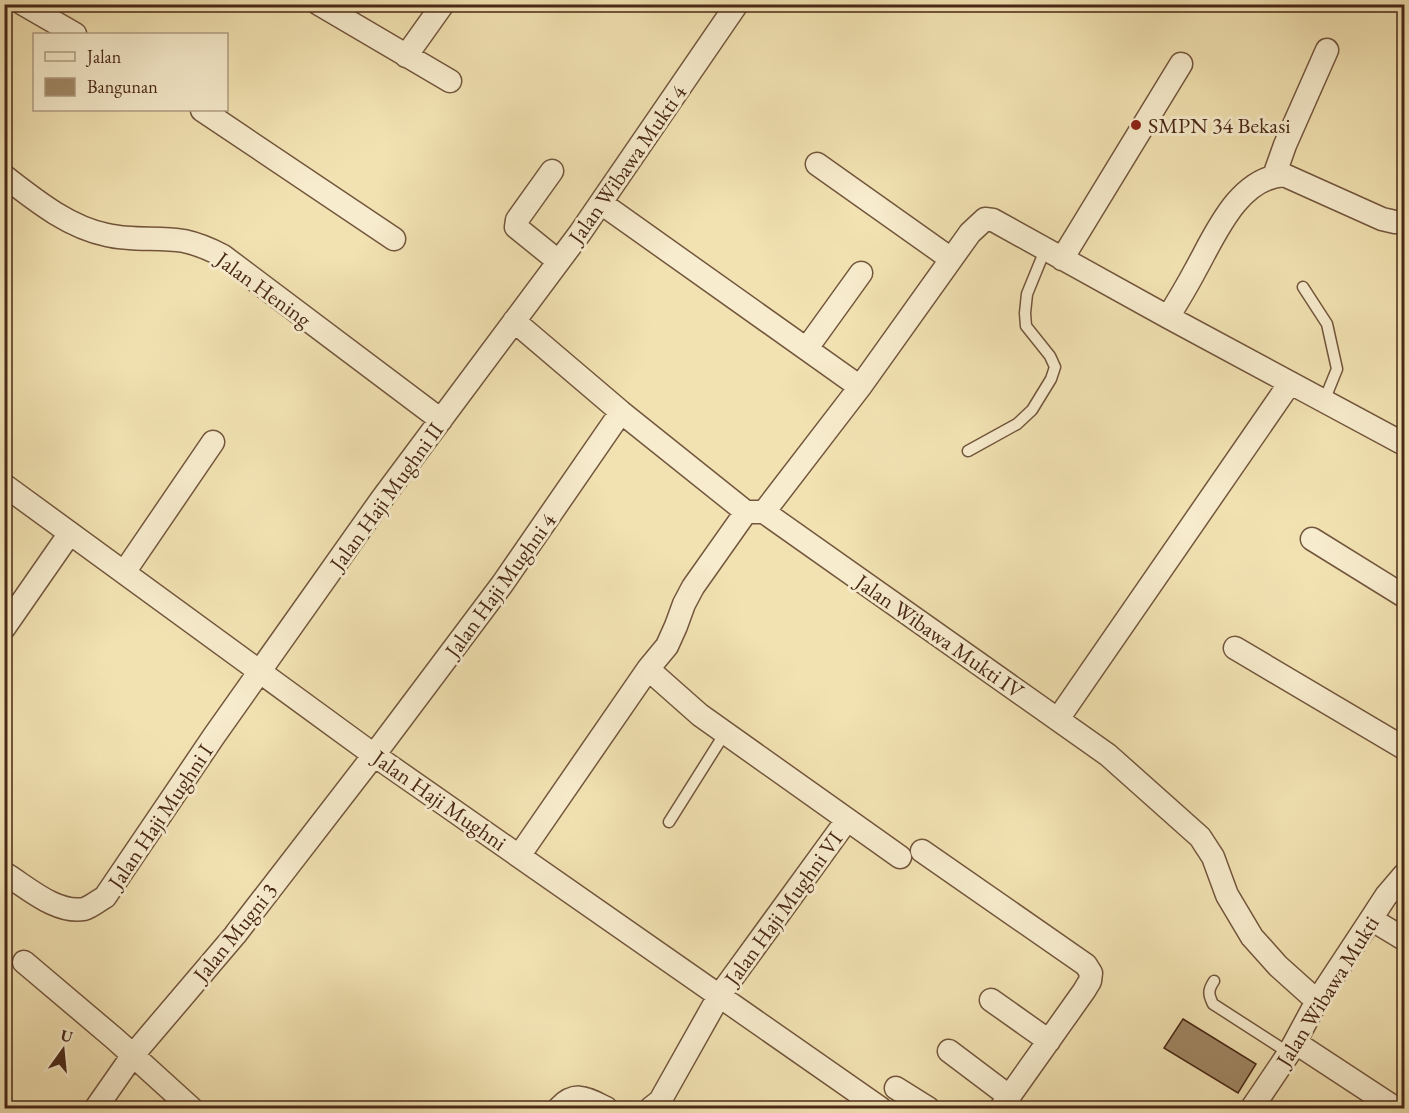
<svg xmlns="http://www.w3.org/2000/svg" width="1409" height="1113" font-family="'EB Garamond',serif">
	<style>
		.building { fill: #a18967; stroke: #492816; stroke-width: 1.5 }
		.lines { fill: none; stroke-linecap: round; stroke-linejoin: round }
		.lane-casing { stroke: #73563d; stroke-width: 13 }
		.street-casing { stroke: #73563d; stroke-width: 25 }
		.lane { stroke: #f7eccd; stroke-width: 10 }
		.street { stroke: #f7eccd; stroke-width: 22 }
		.poi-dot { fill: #8f2418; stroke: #f7eccd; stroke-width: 2 }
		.labels { text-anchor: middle; stroke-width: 6; stroke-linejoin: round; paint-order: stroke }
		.poi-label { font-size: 22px; fill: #492816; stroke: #f7eccd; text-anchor: start }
		.street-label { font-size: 22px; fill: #492816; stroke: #f7eccd }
	</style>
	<rect width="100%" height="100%" fill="#f2e2b2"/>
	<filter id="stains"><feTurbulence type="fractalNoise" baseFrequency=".00333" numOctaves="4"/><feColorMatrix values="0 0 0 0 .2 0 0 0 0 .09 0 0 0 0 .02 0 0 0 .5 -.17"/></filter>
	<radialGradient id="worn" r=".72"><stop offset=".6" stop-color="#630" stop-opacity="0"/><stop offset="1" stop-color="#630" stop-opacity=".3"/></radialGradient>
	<path class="building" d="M1183,1019L1256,1064L1238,1093L1164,1048Z"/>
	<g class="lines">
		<g class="lane-casing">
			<path id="lane" d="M1303,287L1327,324L1337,369L1324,401
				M968,451L1017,424L1032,410L1051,379L1055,367L1050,356L1026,326L1025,313L1027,294L1045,250
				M669,822L725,733
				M1214,981C1208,990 1208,994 1213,1004L1289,1053"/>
		</g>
		<g class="street-casing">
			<path id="street" d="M23,4L75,34
				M319,4L450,81
				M406,56L443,4
				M202,110L394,239
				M817,164L951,259
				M552,171L517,220L516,227L558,261
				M4,176C35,200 68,227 107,235C132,241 159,237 184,241C198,244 210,249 223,256L441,420
				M1274,176L1285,145L1327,50
				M601,203L860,387
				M1062,259L1181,64
				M1168,317C1178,301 1187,286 1196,269C1215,235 1238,178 1284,175L1382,219L1395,222H1404
				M514,321L621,412L746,512H764L1108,755L1200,837L1213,857L1227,895L1252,937L1278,966L1317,1001
				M807,348L861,273
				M4,485L374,755L880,1108
				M746,512L693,587L684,604L676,626L667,646L648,669L700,715L900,857
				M764,512L860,387L970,233L985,219L993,220L1168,317L1404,444
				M1312,539L1404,596
				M125,571L213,442
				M4,628L70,533
				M1235,648L1404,748
				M1058,719L1290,383
				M922,851L1086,965L1091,973L1090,981L1084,991L1001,1108
				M519,856L648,669
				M4,873C27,887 56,914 84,909C91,907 98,901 105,897L214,736L381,500L580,233L737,4
				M1371,919L1404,939
				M24,962L115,1039L191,1108
				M991,1000L1049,1041
				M1296,1043L1395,1108
				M949,1051L1010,1097
				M896,1088L928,1108
				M96,1108L133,1055L235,935L374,755L503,583L621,412
				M559,1108C576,1090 587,1099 606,1108
				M651,1108L660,1101L719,996L847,820
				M1252,1108L1289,1053L1317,1001L1371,919L1386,896L1404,875"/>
		</g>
		<use href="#lane" class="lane"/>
		<use href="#street" class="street"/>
	</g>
	<circle class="poi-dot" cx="1136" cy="125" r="6"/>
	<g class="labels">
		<g class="poi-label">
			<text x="1148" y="133">SMPN 34 Bekasi</text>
		</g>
		<g class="street-label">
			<text transform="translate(627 164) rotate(-55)" y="8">Jalan Wibawa Mukti 4</text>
			<text transform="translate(264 289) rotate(36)" y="8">Jalan Hening</text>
			<text transform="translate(386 496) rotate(-54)" y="8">Jalan Haji Mughni II</text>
			<text transform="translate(500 585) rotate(-54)" y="8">Jalan Haji Mughni 4</text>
			<text transform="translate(940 636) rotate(35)" y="8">Jalan Wibawa Mukti IV</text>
			<text transform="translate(440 800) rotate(35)" y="8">Jalan Haji Mughni</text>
			<text transform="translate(160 816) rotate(-56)" y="8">Jalan Haji Mughni I</text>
			<text transform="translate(783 908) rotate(-54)" y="8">Jalan Haji Mughni VI</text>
			<text transform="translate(235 932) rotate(-51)" y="8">Jalan Mugni 3</text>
			<text transform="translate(1327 991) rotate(-58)" y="8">Jalan Wibawa Mukti</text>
		</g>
	</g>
	<rect width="1409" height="1113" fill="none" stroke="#f2e2b2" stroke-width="24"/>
	<rect x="6" y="6" width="1397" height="1101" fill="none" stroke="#492816" stroke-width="3"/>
	<rect x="12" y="12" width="1385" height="1089" fill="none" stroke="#492816" stroke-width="1.5"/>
	<rect x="33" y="33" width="195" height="78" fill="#f7eccd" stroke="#b19e84" stroke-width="1.5"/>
	<rect x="45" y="52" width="30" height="9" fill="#f7eccd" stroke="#b19e84" stroke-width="1.5"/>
	<text x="87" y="63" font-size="18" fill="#492816">Jalan</text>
	<rect x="45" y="78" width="30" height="18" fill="#a18967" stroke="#b19e84" stroke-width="1.5"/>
	<text x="87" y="93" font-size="18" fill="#492816">Bangunan</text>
	<g transform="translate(63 1050) rotate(15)" stroke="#f7eccd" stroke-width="4.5" paint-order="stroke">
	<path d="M0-4.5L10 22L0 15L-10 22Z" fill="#492816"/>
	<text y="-9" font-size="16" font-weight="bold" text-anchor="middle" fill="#492816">U</text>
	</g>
	<rect width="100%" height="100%" filter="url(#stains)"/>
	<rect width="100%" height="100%" fill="url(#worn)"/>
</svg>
